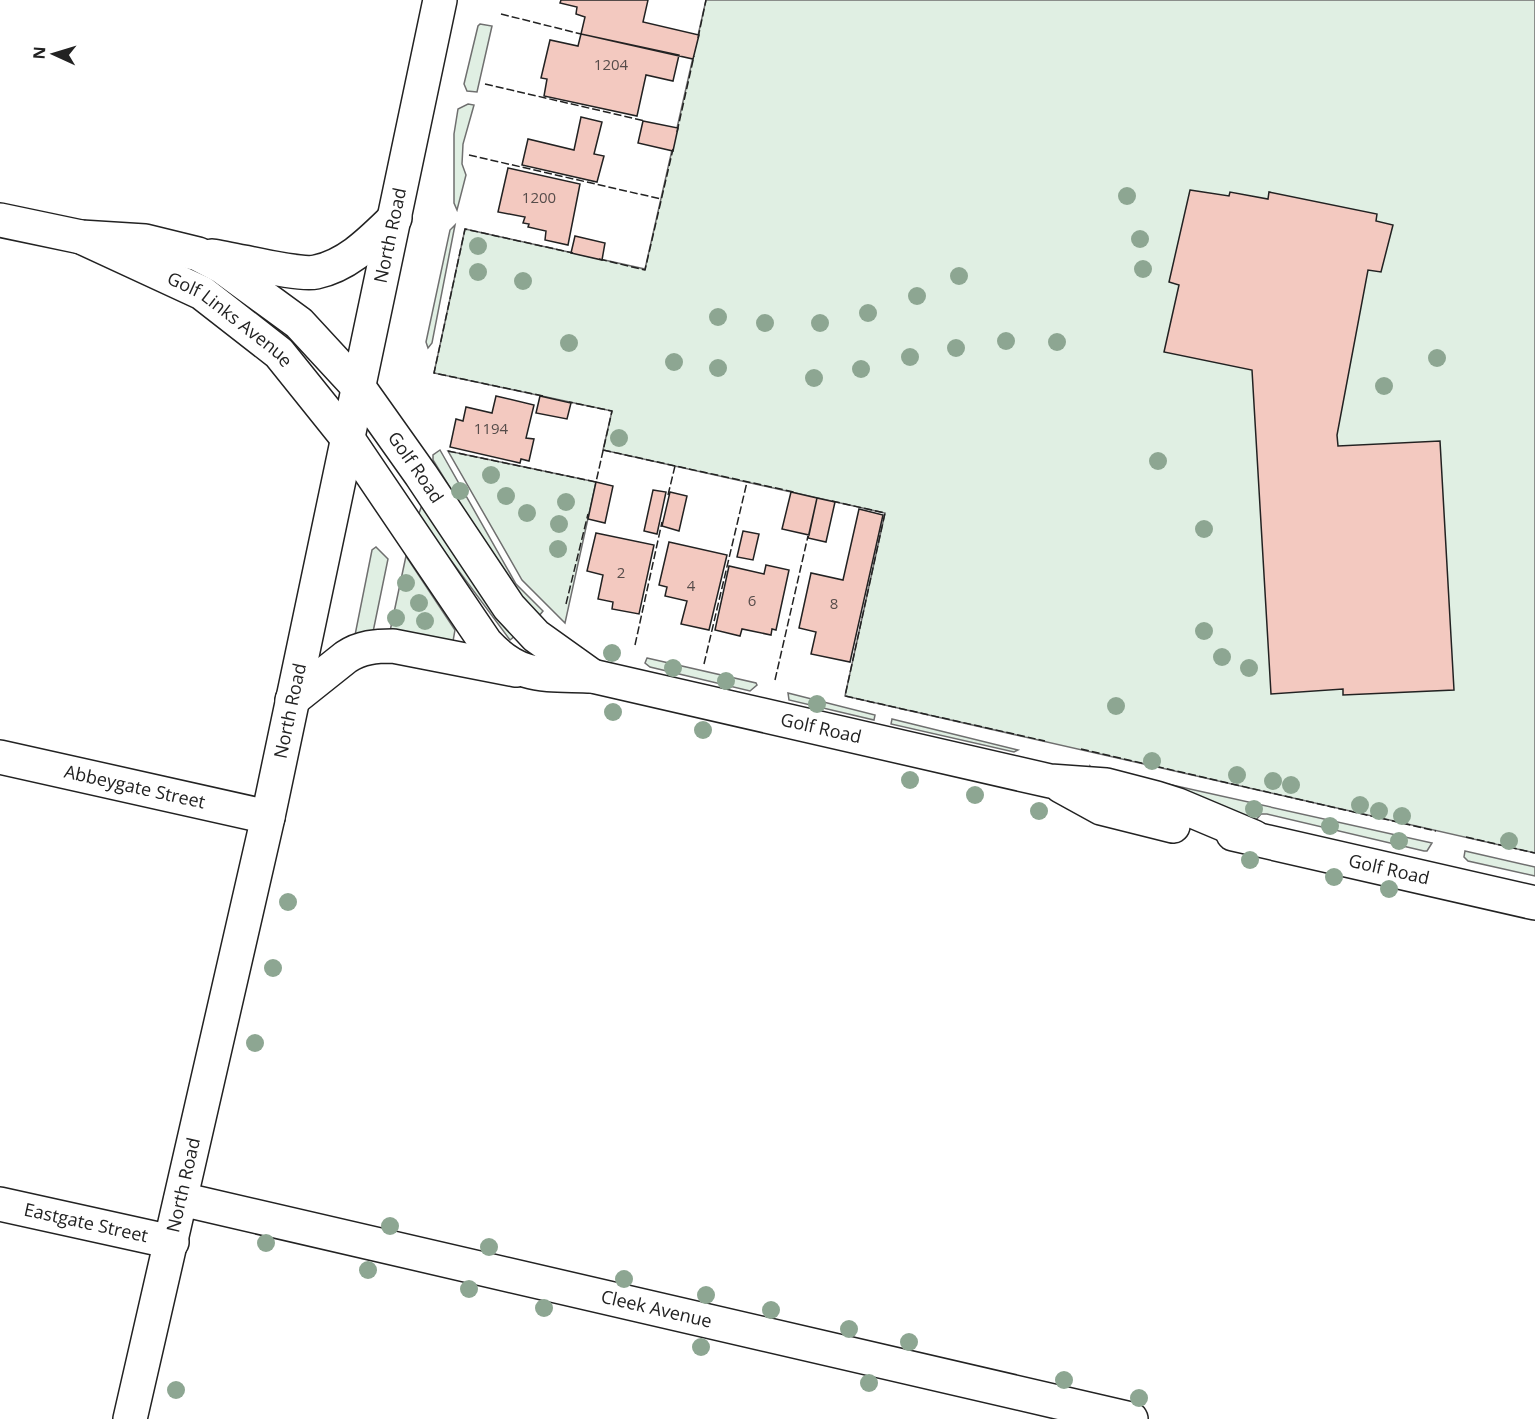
<svg xmlns="http://www.w3.org/2000/svg" width="1535" height="1419" font-family="'Open Sans',sans-serif">
	<style>
		.green { fill: #e0efe3; stroke: #6f6f6f; stroke-width: 1.5 }
		.building { fill: #f3c9c0; stroke: #222; stroke-width: 1.5 }
		.lines { fill: none; stroke-linecap: round; stroke-linejoin: round }
		.minor-casing { stroke: #222; stroke-width: 36 }
		.highway-casing { stroke: #222; stroke-width: 36 }
		.minor { stroke: #fff; stroke-width: 33 }
		.highway { stroke: #fff; stroke-width: 33 }
		.fence { stroke: #222; stroke-width: 1.5; stroke-dasharray: 8 3; stroke-linecap: butt }
		.tree { fill: #8da692 }
		.labels { text-anchor: middle; stroke-width: 4.5; stroke-linejoin: round; paint-order: stroke }
		.number-label { font-size: 15px; fill: #564c4a }
		.street-label { font-size: 18px; fill: #222; stroke: #fff }
	</style>
	<rect width="100%" height="100%" fill="#fff"/>
	<path class="green" d="M706,0H1535V853L845,696L885,513L603,450L612,411L434,373L465,229L645,269Z
		M480,24L492,26L477,92L467,91L464,84L478,26Z
		M468,104L474,105L463,144L462,164L466,175L457,210L454,203V134L458,109Z
		M455,225L432,343L428,348L426,342L450,230Z
		M440,450L516,584L543,611L539,616L515,593L433,460V455Z
		M448,451L596,482L565,623L522,580Z
		M425,497L516,635L510,640L418,516Z
		M376,547L388,559L373,632L355,635L372,550Z
		M406,556L455,630L452,647L389,636Z
		M647,658L756,683L757,685L750,691L650,667L645,663Z
		M788,693L875,715L874,720L789,700Z
		M892,719L1018,750L1014,752L891,724Z
		M1090,766L1091,767L1432,843L1427,851H1424L1267,814H1261L1256,820L1090,768Z
		M1465,851L1535,867V876L1468,861L1464,857Z"/>
	<path class="building" d="M561,0H648L643,22L699,35L693,59L581,34L585,17L576,14L577,7L560,3Z
		M581,34L679,55L673,81L646,75L637,116L544,96L547,79L541,78L550,40L578,46Z
		M581,117L602,122L594,154L604,156L597,182L522,165L528,139L574,150Z
		M643,121L678,128L673,151L638,143Z
		M508,168L580,184L568,245L545,240L546,231L528,227L529,224L523,223L525,217L498,212Z
		M1190,190L1229,196L1230,192L1268,199L1269,192L1377,214L1376,221L1393,225L1381,272L1368,270L1337,435L1338,446L1440,441L1454,690L1343,695V689L1271,694L1252,370L1164,352L1179,285L1169,282Z
		M575,236L605,243L602,260L571,253Z
		M496,396L534,405L526,438L534,439L529,461L521,459L520,463L450,447L456,419L463,421L466,407L492,413Z
		M540,396L571,403L567,419L536,413Z
		M596,482L613,486L605,523L588,519Z
		M653,490L666,492L657,534L644,531Z
		M670,492L687,496L679,531L662,526Z
		M791,492L817,498L809,535L782,529Z
		M817,498L835,502L826,542L808,538Z
		M859,509L883,515L850,662L811,654L816,632L799,628L811,573L843,580Z
		M743,531L759,534L753,560L737,557Z
		M596,533L654,545L639,614L612,609L613,602L598,599L603,575L587,571Z
		M669,542L727,555L709,630L681,624L687,601L665,596L667,587L659,585Z
		M766,565L789,570L776,630L772,629L771,635L742,629L740,636L715,630L729,566L764,574Z"/>
	<g class="lines">
		<g class="minor-casing">
			<g id="minor">
				<path id="s1" d="M0,220L81,237L145,241L198,254L221,266L299,323L360,389L421,475L509,607L536,636L592,676"/>
				<path id="s2" d="M81,237L202,293L279,353L348,439L486,643C520,680 545,674 592,676L1050,781L1106,785L1156,798L1178,805L1254,837"/>
				<path d="M212,256C236,259 297,276 316,272C349,265 372,240 395,218"/>
				<path d="M292,700L346,657C361,647 376,646 393,646L516,670"/>
				<path id="s3" d="M0,757L268,817"/>
				<path d="M1061,786L1101,808L1173,826"/>
				<path id="s4" d="M1233,834L1535,903"/>
				<path id="s5" d="M181,1199L1131,1419"/>
				<path id="s6" d="M0,1204L172,1242"/>
			</g>
		</g>
		<g class="highway-casing">
			<g id="highway">
				<path id="s7" d="M130,1419L268,817L440,0"/>
			</g>
		</g>
		<use href="#minor" class="minor"/>
		<use href="#highway" class="highway"/>
		<path class="fence" d="M501,14L581,34
			M698,38L706,0
			M485,84L645,121
			M677,132L694,56
			M469,155L661,199
			M599,259L645,270L673,149
			M543,396L434,373L465,229L573,253
			M603,450L794,492
			M448,451L596,482L612,411L569,402
			M668,495L675,466
			M832,501L885,513L845,696L1045,741
			M566,604L588,514
			M635,645L662,522
			M704,664L747,482
			M775,680L808,536
			M1081,749L1436,831
			M1466,837L1535,853"/>
	</g>
	<g class="tree">
		<circle cx="1127" cy="196" r="9"/>
		<circle cx="1140" cy="239" r="9"/>
		<circle cx="478" cy="246" r="9"/>
		<circle cx="1143" cy="269" r="9"/>
		<circle cx="478" cy="272" r="9"/>
		<circle cx="959" cy="276" r="9"/>
		<circle cx="523" cy="281" r="9"/>
		<circle cx="917" cy="296" r="9"/>
		<circle cx="868" cy="313" r="9"/>
		<circle cx="718" cy="317" r="9"/>
		<circle cx="765" cy="323" r="9"/>
		<circle cx="820" cy="323" r="9"/>
		<circle cx="1006" cy="341" r="9"/>
		<circle cx="1057" cy="342" r="9"/>
		<circle cx="569" cy="343" r="9"/>
		<circle cx="956" cy="348" r="9"/>
		<circle cx="910" cy="357" r="9"/>
		<circle cx="1437" cy="358" r="9"/>
		<circle cx="674" cy="362" r="9"/>
		<circle cx="718" cy="368" r="9"/>
		<circle cx="861" cy="369" r="9"/>
		<circle cx="814" cy="378" r="9"/>
		<circle cx="1384" cy="386" r="9"/>
		<circle cx="619" cy="438" r="9"/>
		<circle cx="1158" cy="461" r="9"/>
		<circle cx="491" cy="475" r="9"/>
		<circle cx="460" cy="491" r="9"/>
		<circle cx="506" cy="496" r="9"/>
		<circle cx="566" cy="502" r="9"/>
		<circle cx="527" cy="513" r="9"/>
		<circle cx="559" cy="524" r="9"/>
		<circle cx="1204" cy="529" r="9"/>
		<circle cx="558" cy="549" r="9"/>
		<circle cx="406" cy="583" r="9"/>
		<circle cx="419" cy="603" r="9"/>
		<circle cx="396" cy="618" r="9"/>
		<circle cx="425" cy="621" r="9"/>
		<circle cx="1204" cy="631" r="9"/>
		<circle cx="612" cy="653" r="9"/>
		<circle cx="1222" cy="657" r="9"/>
		<circle cx="673" cy="668" r="9"/>
		<circle cx="1249" cy="668" r="9"/>
		<circle cx="726" cy="681" r="9"/>
		<circle cx="817" cy="704" r="9"/>
		<circle cx="1116" cy="706" r="9"/>
		<circle cx="613" cy="712" r="9"/>
		<circle cx="703" cy="730" r="9"/>
		<circle cx="1152" cy="761" r="9"/>
		<circle cx="1237" cy="775" r="9"/>
		<circle cx="910" cy="780" r="9"/>
		<circle cx="1273" cy="781" r="9"/>
		<circle cx="1291" cy="785" r="9"/>
		<circle cx="975" cy="795" r="9"/>
		<circle cx="1360" cy="805" r="9"/>
		<circle cx="1254" cy="809" r="9"/>
		<circle cx="1039" cy="811" r="9"/>
		<circle cx="1379" cy="811" r="9"/>
		<circle cx="1402" cy="816" r="9"/>
		<circle cx="1330" cy="826" r="9"/>
		<circle cx="1399" cy="841" r="9"/>
		<circle cx="1509" cy="841" r="9"/>
		<circle cx="1250" cy="860" r="9"/>
		<circle cx="1334" cy="877" r="9"/>
		<circle cx="1389" cy="889" r="9"/>
		<circle cx="288" cy="902" r="9"/>
		<circle cx="273" cy="968" r="9"/>
		<circle cx="255" cy="1043" r="9"/>
		<circle cx="390" cy="1226" r="9"/>
		<circle cx="266" cy="1243" r="9"/>
		<circle cx="489" cy="1247" r="9"/>
		<circle cx="368" cy="1270" r="9"/>
		<circle cx="624" cy="1279" r="9"/>
		<circle cx="469" cy="1289" r="9"/>
		<circle cx="706" cy="1295" r="9"/>
		<circle cx="544" cy="1308" r="9"/>
		<circle cx="771" cy="1310" r="9"/>
		<circle cx="849" cy="1329" r="9"/>
		<circle cx="909" cy="1342" r="9"/>
		<circle cx="701" cy="1347" r="9"/>
		<circle cx="1064" cy="1380" r="9"/>
		<circle cx="869" cy="1383" r="9"/>
		<circle cx="176" cy="1390" r="9"/>
		<circle cx="1139" cy="1398" r="9"/>
	</g>
	<g class="labels">
		<g class="number-label">
			<text x="611" y="70">1204</text>
			<text x="539" y="203">1200</text>
			<text x="491" y="434">1194</text>
			<text x="621" y="578">2</text>
			<text x="691" y="591">4</text>
			<text x="752" y="606">6</text>
			<text x="834" y="609">8</text>
		</g>
		<g class="street-label">
			<text dy="6" stroke="none"><textPath href="#s7" startOffset="1212">North Road</textPath></text>
			<text dy="6" stroke="none"><textPath href="#s2" startOffset="171">Golf Links Avenue</textPath></text>
			<text dy="6" stroke="none"><textPath href="#s1" startOffset="510">Golf Road</textPath></text>
			<text dy="6" stroke="none"><textPath href="#s7" startOffset="726">North Road</textPath></text>
			<text dy="6" stroke="none"><textPath href="#s2" startOffset="938">Golf Road</textPath></text>
			<text dy="6" stroke="none"><textPath href="#s3" startOffset="138">Abbeygate Street</textPath></text>
			<text dy="6" stroke="none"><textPath href="#s4" startOffset="160">Golf Road</textPath></text>
			<text dy="6" stroke="none"><textPath href="#s7" startOffset="240">North Road</textPath></text>
			<text dy="6" stroke="none"><textPath href="#s6" startOffset="88">Eastgate Street</textPath></text>
			<text dy="6" stroke="none"><textPath href="#s5" startOffset="488">Cleek Avenue</textPath></text>
		</g>
	</g>
	<g transform="translate(54 54) rotate(274)" stroke="#ffffff" stroke-width="4.5" paint-order="stroke">
	<path d="M0-4.5L10 22L0 15L-10 22Z" fill="#222222"/>
	<text y="-9" font-size="16" font-weight="bold" text-anchor="middle" fill="#222222">N</text>
	</g>
</svg>
